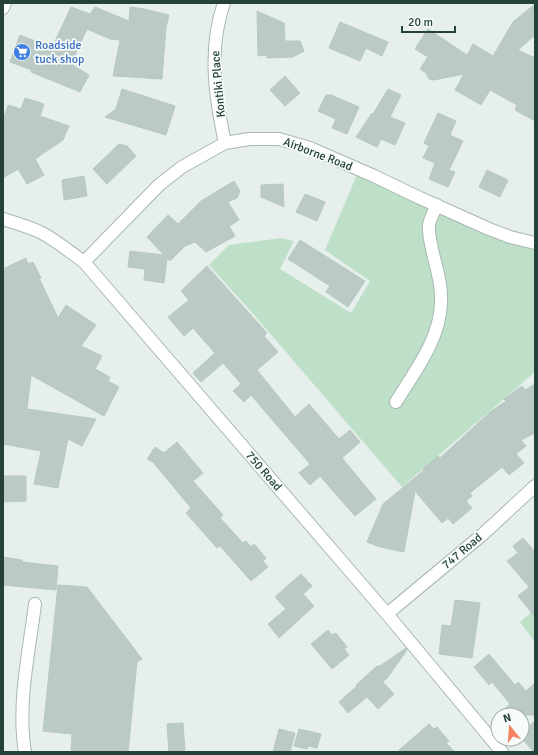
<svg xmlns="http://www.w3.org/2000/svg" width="538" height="755" font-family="Signika,sans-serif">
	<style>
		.green { fill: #bfe0c8 }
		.building { fill: #bbcac4; stroke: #b8c9c2 }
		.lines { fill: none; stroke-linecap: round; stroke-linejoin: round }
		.minor-casing { stroke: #a8b8b2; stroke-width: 14 }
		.minor { stroke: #fff; stroke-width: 12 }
		.labels { text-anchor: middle; stroke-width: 3.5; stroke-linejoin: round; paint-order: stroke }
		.shop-label { font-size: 12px; fill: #366cbe; stroke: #f7fbf9; text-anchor: start }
		.street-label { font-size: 12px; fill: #24423a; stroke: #f7fbf9 }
	</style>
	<rect width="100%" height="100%" fill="#e6efeb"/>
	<path class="green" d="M359,170L535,243V372L402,487L255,316L209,265L229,245L281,238L294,241L280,269L351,313L370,281L325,250Z
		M535,609V642L520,622Z"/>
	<path class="building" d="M535,4V35L518,50L535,58V121L515,110L517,105L490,90L481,105L455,90L464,74L434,80L429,79L426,73L420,69L428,57L415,49L428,29L467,55L473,44L493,56L513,22Z
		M71,7L90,14L95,7L129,21L130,7L144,9L169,15L166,27L162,79L113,76L120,40L110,39L87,29L71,64L89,75L80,92L31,72L32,70L10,62L20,35L52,48Z
		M257,11L284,23L285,41H300L304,51L293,57L267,58V55L258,56Z
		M340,22L388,42L382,56L366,48L360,61L329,48Z
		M285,76L300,93L285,106L270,90Z
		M122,89L175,106L166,135L105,117L116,109Z
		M388,89L401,95L390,117L405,123L395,145L381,139L377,147L356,137L372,113L373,114Z
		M326,95H331L359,107L347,134L332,128L336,119L318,111Z
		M25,98L44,104L40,116L69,126L63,140L35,159L44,175L27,184L18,169L3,178V121L8,105L21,109Z
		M438,113L456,121L450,135L463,141L449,170L455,172L448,187L429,179L435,163L423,158L429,146L424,143Z
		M119,144L127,146L136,156L107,184L93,169Z
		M487,170L508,180L500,197L479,187Z
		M84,176L87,196L64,200L62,180Z
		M234,181L240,191L237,198L228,202L239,220L229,226L235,236L206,252L195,242L185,246L170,261L167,258L164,283L144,280L145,269L128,267L130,251L164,255L147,237L168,215L178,224L201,201Z
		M283,184L284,207L261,197V185Z
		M305,194L325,202L317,221L296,212Z
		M300,240L365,281L348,307L326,292L330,286L288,259Z
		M26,258L28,264L33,262L41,278H39L58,318L66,305L96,325L81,346L102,356L95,369L110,377L108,381L119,387L104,416L31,375L27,409L96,419L82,446L68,439L58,488L34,484L41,451L3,444V269Z
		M207,266L267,333L264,336L278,352L257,370L295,417L309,404L339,439L350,430L360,442L342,458L376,499L355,516L320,476L310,485L299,473L310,464L251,395L244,402L233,391L241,384L223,363L201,382L193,373L215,353L193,328L184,336L168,317L189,300L181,291Z
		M535,384V433L521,440L526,446L516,454L524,463L509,475L502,467L470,493L472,496L466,501L472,508L453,524L448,518L442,523L415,491L404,552L380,547L367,542L383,504L424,470L423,469L438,456L440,458L490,412L506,401L504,399L522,386L525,390Z
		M177,442L203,473L193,481L223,515L220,518L243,543L246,541L251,547L254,544L266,558L263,561L268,567L251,581L220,546L217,548L186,513L191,508L153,462L147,459L155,447L164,453Z
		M3,476H26V501L3,502Z
		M523,538L535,552V617L518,596L529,587L507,561L518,553L513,546Z
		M3,557L22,560V562L58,566L56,590L3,585Z
		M301,574L312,586L303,594L314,606L279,638L268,624L286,609L275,597Z
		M58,585L87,587L142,659L137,662L128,752H71L72,734L43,731Z
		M455,600L480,603L472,658L439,654L442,625L451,626Z
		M328,630L332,635L336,633L347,647L344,649L349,655L332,669L311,644Z
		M406,648L407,650L388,677L383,682L394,694L378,709L367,697L348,713L339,702L357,686L356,685L377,666H380Z
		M489,654L515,685L518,682L526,691L535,683V715H498L510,704L492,682L489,685L474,667Z
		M535,721V752H534L522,739V732Z
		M183,723L185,752H169L167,724Z
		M429,724L434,729L437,727L449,741L446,743L455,752H397Z
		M279,729L295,733L290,752H273Z
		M299,729L321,734L317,748L308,746L307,749L294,746Z"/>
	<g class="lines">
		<g class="minor-casing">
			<path id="minor" d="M224,3C208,48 215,97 225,143
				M3,8L5,3
				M3,219C16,223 30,227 42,233C57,241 70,252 84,262L387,614L502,752
				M84,262L159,185L182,167L225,143L249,139H279L310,148L374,176L420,198L489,229L510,237L535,243
				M396,402C414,372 440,340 441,303C442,288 438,272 434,258C432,247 428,236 429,225C430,218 434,212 437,205
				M387,614L482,535L535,486
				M25,752C17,704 29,653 35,604"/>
		</g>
		<use href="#minor" class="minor"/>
	</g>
	<defs>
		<g id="supermarket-disc" transform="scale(0.9)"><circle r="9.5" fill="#3f7fe0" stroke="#f7fbf9"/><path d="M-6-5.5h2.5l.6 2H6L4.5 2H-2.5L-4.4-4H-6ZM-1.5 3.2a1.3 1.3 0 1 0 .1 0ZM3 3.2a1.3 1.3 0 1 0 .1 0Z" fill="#fff"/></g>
	</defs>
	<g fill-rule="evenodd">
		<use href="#supermarket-disc" x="22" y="52"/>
	</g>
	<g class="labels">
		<g class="shop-label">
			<text x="35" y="49">Roadside<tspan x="35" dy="14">tuck shop</tspan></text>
		</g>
		<g class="street-label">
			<text transform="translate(218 84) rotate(-95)" y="4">Kontiki Place</text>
			<text transform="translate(318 154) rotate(21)" y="4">Airborne Road</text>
			<text transform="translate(264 471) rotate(49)" y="4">750 Road</text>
			<text transform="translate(462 551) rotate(-40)" y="4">747 Road</text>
		</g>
	</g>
	<rect width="538" height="755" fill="none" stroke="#24423a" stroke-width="8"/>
	<g transform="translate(510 727) rotate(343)"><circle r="19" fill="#f7fbf9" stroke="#a3b1ad"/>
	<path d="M0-3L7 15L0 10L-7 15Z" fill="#f4845f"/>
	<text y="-6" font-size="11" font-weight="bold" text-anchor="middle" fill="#24423a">N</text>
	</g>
	<path d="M402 26v6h53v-6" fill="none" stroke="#24423a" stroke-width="2"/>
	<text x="408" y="26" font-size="12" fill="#24423a" stroke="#f7fbf9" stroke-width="3" paint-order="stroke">20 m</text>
</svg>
